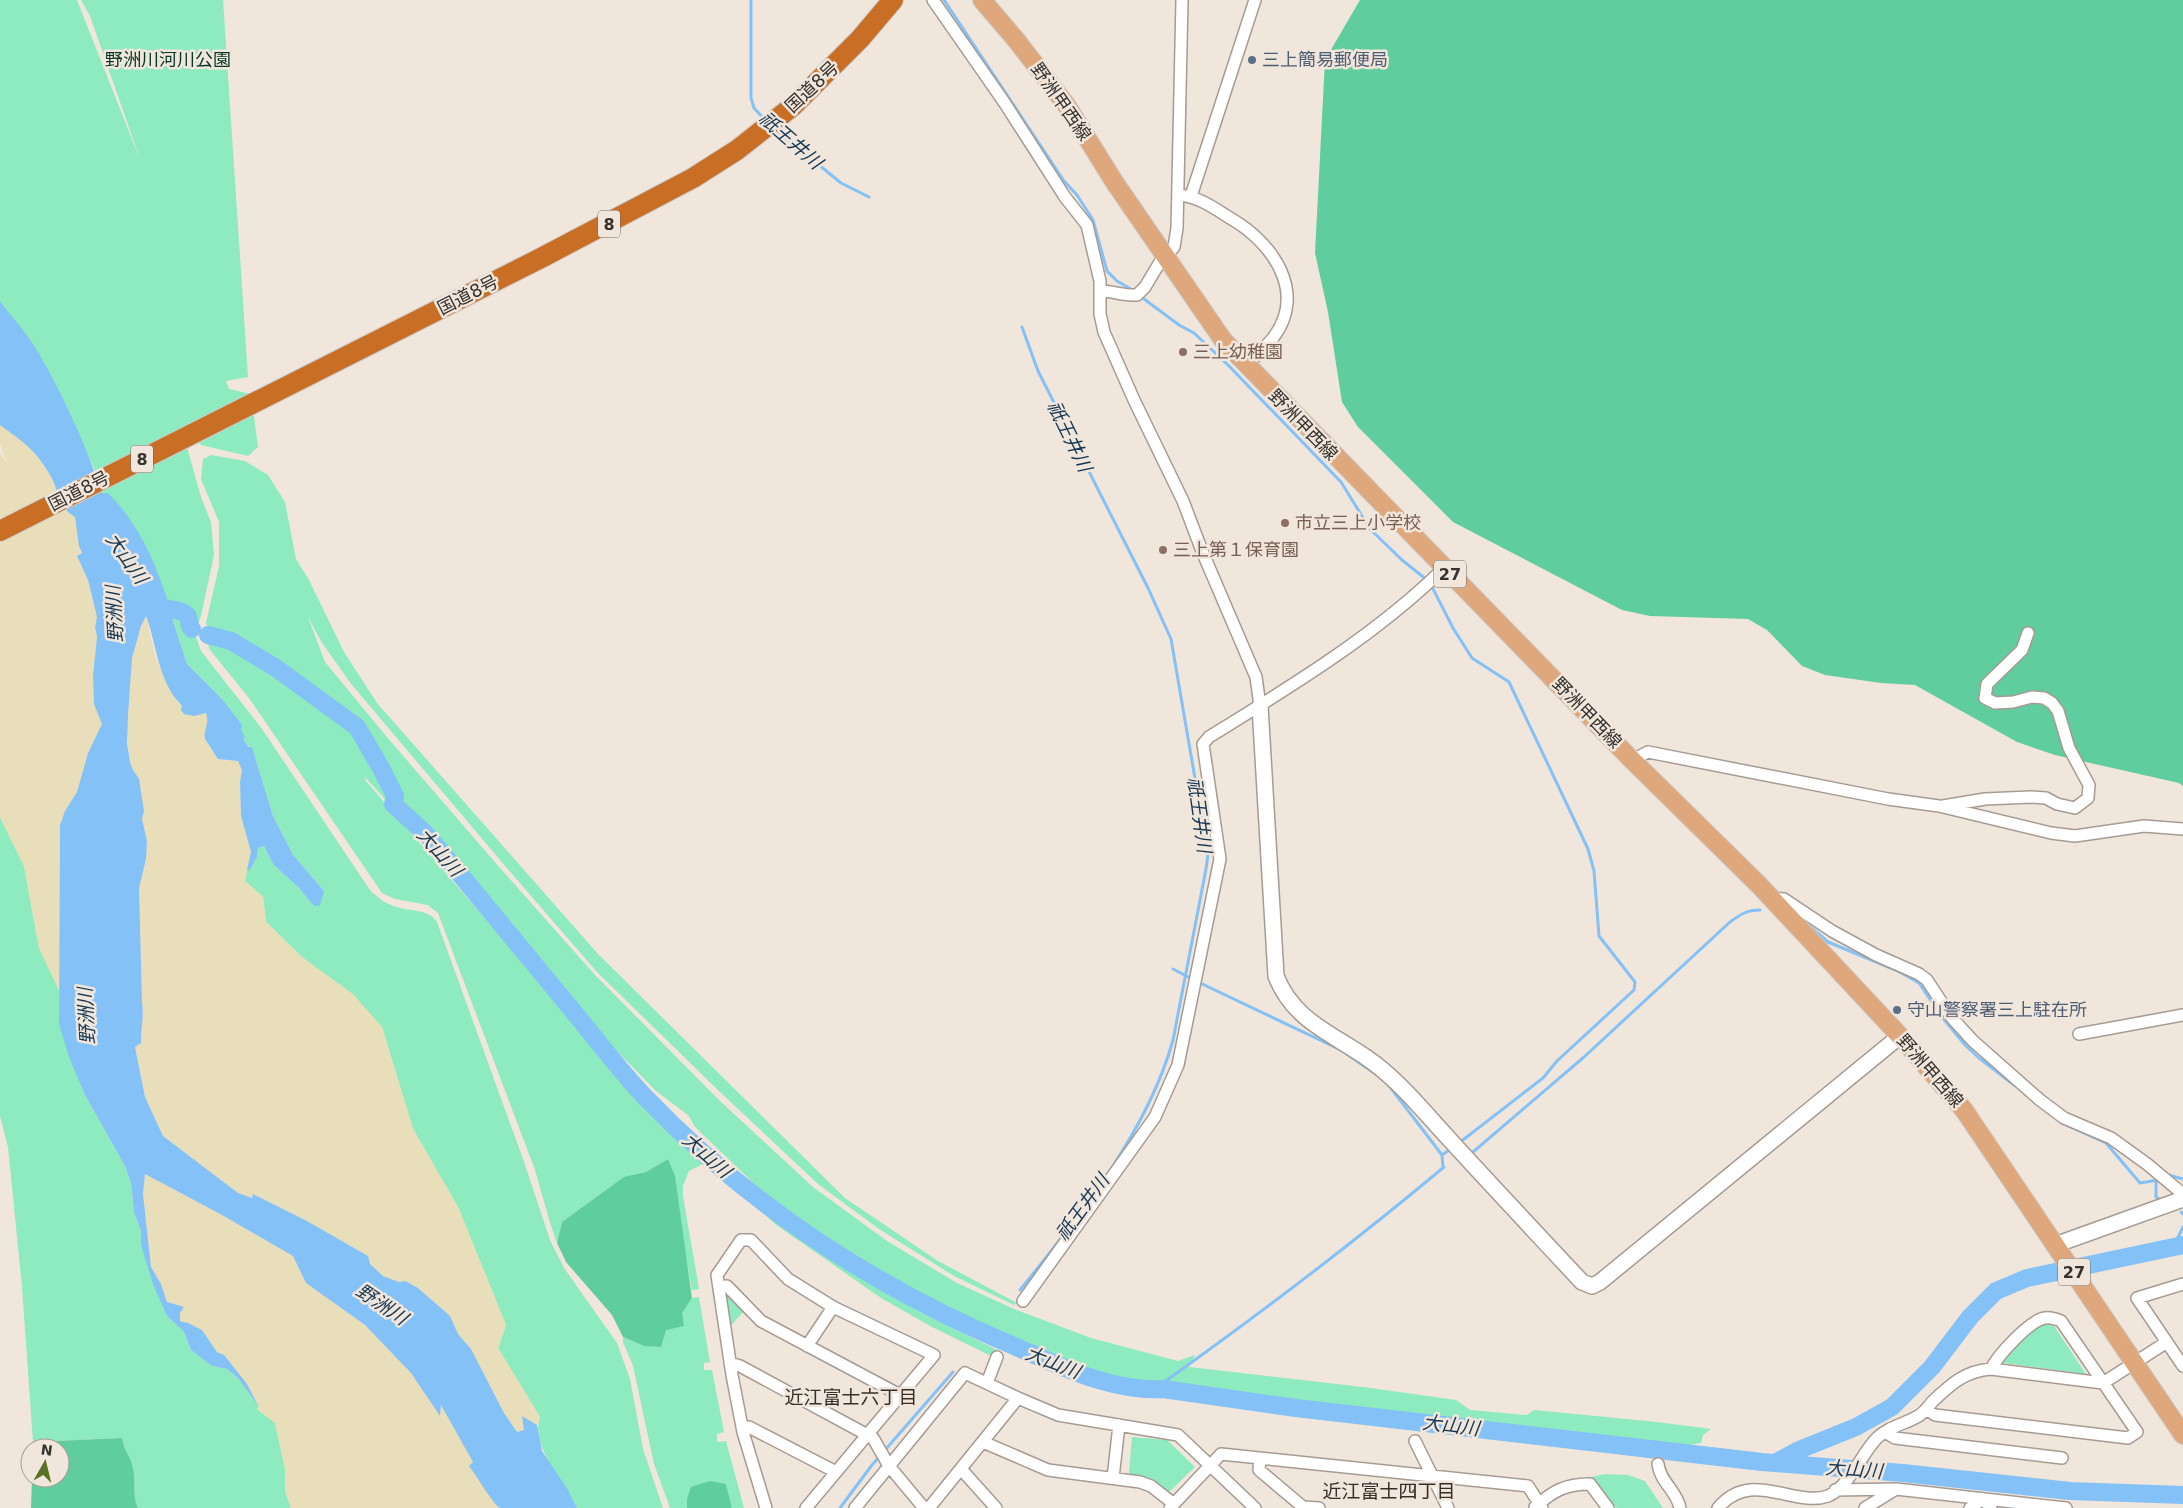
<svg xmlns="http://www.w3.org/2000/svg" width="2183" height="1508" font-family="'DejaVu Sans','Noto Sans JP',sans-serif">
	<style>
		.green { fill: #8eeabf }
		.forest { fill: #5fcd9d }
		.sand { fill: #e8deb9 }
		.water { fill: #84c1f6 }
		.lines { fill: none; stroke-linecap: round; stroke-linejoin: round }
		.stream { stroke: #84c1f6; stroke-width: 3 }
		.river { stroke: #84c1f6; stroke-width: 18 }
		.street-casing { stroke: #a69b92; stroke-width: 14 }
		.secondary-casing { stroke: #a69b92; stroke-width: 18 }
		.primary-casing { stroke: #cbcac9; stroke-width: 20 }
		.highway-casing { stroke: #cbcac9; stroke-width: 22 }
		.street { stroke: #fff; stroke-width: 11 }
		.secondary { stroke: #fff; stroke-width: 15 }
		.primary { stroke: #dfa87c; stroke-width: 18 }
		.highway { stroke: #c96e25; stroke-width: 20 }
		.service-dot { fill: #5c6f8a; stroke: #f1e6dc; stroke-width: 2 }
		.education-dot { fill: #8d6e63; stroke: #f1e6dc; stroke-width: 2 }
		.labels { text-anchor: middle; stroke-width: 5; stroke-linejoin: round; paint-order: stroke }
		.shield { fill: #f1e6dc; stroke: #6e6862; stroke-width: 1 }
		.shield-label { font-size: 16px; font-weight: bold; fill: #36322e }
		.park-label { font-size: 18px; fill: #053725; stroke: #f1e6dc }
		.service-label { font-size: 18px; fill: #4e5e75; stroke: #f1e6dc; text-anchor: start }
		.street-label { font-size: 18px; fill: #36322e; stroke: #f1e6dc }
		.education-label { font-size: 18px; fill: #785e54; stroke: #f1e6dc; text-anchor: start }
		.water-label { font-size: 19px; font-style: italic; fill: #173853; stroke: #f1e6dc }
		.neighbourhood-label { font-size: 19px; fill: #372f27; stroke: #f1e6dc }
	</style>
	<rect width="100%" height="100%" fill="#f1e6dc"/>
	<path class="green" d="M0,0H77L141,162L90,16L81,0H223L248,377L226,381L229,389L251,394L258,447L248,456L201,445L181,426L201,497L211,522L214,555L201,616L195,634L201,651L262,729L370,890C378,898 386,904 397,907C411,912 427,908 437,922L523,1159L550,1240L564,1268L617,1343L630,1379L643,1449L663,1508H577C564,1481 530,1446 540,1417L498,1348L506,1325L458,1207L413,1129L382,1027L302,957L266,922L263,897L245,881L247,870H250L257,857L258,848L264,846L273,864L299,888L314,906L324,891L293,855L273,816L252,747H250L242,739L222,699L187,664L171,615C187,613 183,623 191,632L193,620L170,609L146,547L102,493L94,468L34,346L0,301Z
		M211,455L245,461L268,475L285,502L296,559L309,580L344,652L377,703L598,954L845,1198L938,1261L1017,1303L1014,1305L954,1276L879,1229L818,1184L720,1092L597,972L506,867L352,685L322,643L308,617L325,662L386,736L500,868L595,975L720,1101L813,1187L887,1241L957,1283L1014,1309L1091,1338L1178,1361L1195,1355L1189,1367L1371,1388L1456,1400L1470,1410L1527,1415L1534,1410L1657,1422L1711,1429L1703,1435L1701,1443L1647,1452L1262,1410L1161,1396L1030,1358L963,1329L892,1289L811,1234L766,1195L695,1127L689,1116L655,1090L533,965L365,777L366,781L560,1005L775,1215L837,1261L918,1311L997,1350L993,1357L932,1327L881,1298L775,1224L714,1166L703,1164L689,1171L683,1186V1196L699,1289L692,1290L668,1159L646,1172L624,1178L562,1222L557,1243L551,1226L535,1170L438,913L428,905L395,899L382,893L249,698L210,650L206,639L217,647L224,645L225,632L208,627L206,623L219,566V522L201,479L203,459Z
		M0,817L24,866L39,948L59,990V1024L85,1095L125,1166L131,1183L134,1212L141,1231V1245L167,1316L184,1332L191,1350L212,1366L227,1369L238,1378L259,1407L257,1409L275,1423L285,1468V1491L291,1508H138C132,1496 136,1481 133,1468C131,1457 124,1452 122,1438L33,1442L22,1287L8,1147L0,1116Z
		M723,1287L744,1311L729,1328Z
		M699,1297L710,1362L704,1363V1370H712L724,1432L717,1434V1442L726,1441L744,1508H732L726,1484L687,1499V1508H670L654,1464L633,1366L623,1342V1337L644,1346C663,1332 678,1318 692,1298Z
		M2042,1323L2054,1326L2086,1374L1997,1362L2017,1339Z
		M1132,1437L1167,1440L1195,1467L1168,1493L1129,1473Z
		M1605,1474L1628,1475L1645,1481L1663,1508H1617L1607,1502L1591,1477Z"/>
	<path class="forest" d="M1360,0H2183V786L2179,783L2055,755L2017,742L1915,685L1881,683L1825,675L1802,666L1767,630L1748,619L1650,616L1622,610L1453,522L1358,427L1342,402L1328,312L1315,253L1325,60Z
		M668,1159L675,1176L692,1298L682,1313L684,1326L666,1330L661,1347L644,1346L623,1337L612,1315L566,1262L557,1243L562,1222L624,1177L646,1172Z
		M122,1438C124,1451 131,1457 133,1468C136,1481 132,1496 138,1508H31L32,1478H60V1448H33V1442Z
		M710,1481L726,1484L732,1508H687V1499L691,1487Z"/>
	<path class="sand" d="M0,425C22,441 36,450 50,475C59,490 58,508 75,517C77,533 83,549 80,564L88,580L97,617L95,627L97,637L93,676L94,704L102,724L88,753L77,792L65,811L60,825L59,990L39,948L24,866L0,817V453L8,464L0,444Z
		M146,615L155,656L177,702L182,706L206,713L209,721L205,739L218,759L238,761L243,770L240,782L241,816L251,852L245,881L263,897L266,922L302,957L353,994L382,1027L413,1129L458,1207L506,1325L498,1348L540,1417L537,1425L523,1416L524,1430L517,1432L504,1413L471,1349L458,1334L450,1316L418,1288L405,1281L399,1282L383,1276L370,1264L368,1256L307,1221L253,1194L252,1198L238,1193L163,1136L145,1097L135,1047L141,1042C141,1027 144,1018 142,1002L139,888L146,859L147,841L142,819L144,811C139,794 133,776 130,759C122,716 128,655 146,615Z
		M145,1174L222,1215L293,1256L306,1283L365,1325L411,1373L440,1415L441,1404L457,1430L473,1462L470,1466C476,1475 493,1503 500,1508H291L285,1491V1468L275,1423L257,1409L259,1407L247,1384L217,1352L202,1330L188,1323L180,1321V1313L167,1302L161,1284L151,1268L143,1194Z"/>
	<path class="water" d="M0,301C11,316 25,331 35,347C61,390 86,445 102,493H108C140,525 157,566 170,608L193,620L192,625H190C184,617 180,613 171,615L187,664L222,699L242,725L241,730L245,737L243,739L249,747H252L273,816L293,855L324,891L320,905L314,906L299,888L273,864L264,846L258,848L257,857L250,870H247L251,852L241,816L240,782L242,770L238,761L218,759L205,739C203,729 210,725 206,713L194,716L184,714L181,710L182,706C158,682 157,645 146,616L141,626L132,658L128,715L127,743L130,762L133,770L139,779L144,811L142,819L147,841L146,859L139,888L142,1002C144,1018 141,1027 141,1043L135,1047L145,1097L163,1136L238,1193L252,1198L253,1194L307,1221L368,1256L370,1264L383,1276L399,1282L405,1281L418,1288L450,1316L458,1334L471,1349L504,1413L517,1432L524,1430L522,1416L537,1425L542,1451L568,1490L577,1508H500C493,1504 476,1475 469,1466L473,1462L441,1405L440,1416L411,1373L365,1325L306,1283L293,1256L222,1215L145,1174L143,1194L151,1267L161,1284L167,1302L184,1307L180,1313V1321L188,1323L202,1330L217,1352L224,1355L247,1384L259,1407L238,1378L227,1369L212,1366L191,1350L184,1332L167,1316L153,1284L141,1245V1231L134,1212L131,1183L125,1166L85,1095L69,1057L59,1024L60,825L65,811L77,792L88,753L102,724L94,704L93,676L97,637L95,627L97,617L88,580L77,556L82,553L79,546L75,517C58,508 59,490 50,475C36,450 22,441 0,425Z"/>
	<g class="lines">
		<path class="stream" d="M751,0V98L754,108L765,120
			M944,0L1064,181L1077,195L1093,220L1107,271L1117,281L1136,292
			M775,129L841,183L869,197
			M1140,296L1179,325L1194,333L1229,366L1341,482L1370,529L1402,560L1427,580
			M1431,585L1453,628L1472,658L1509,682L1588,849L1594,871L1599,936L1635,982L1634,990L1557,1061L1543,1078L1459,1143
			M1807,924L1828,942L1898,971L1919,983L1942,1017L1965,1045L1979,1058L2014,1085
			M1173,969L1192,979
			M1198,982L1341,1050L1380,1077
			M1387,1083L1442,1155L1443,1168
			M2060,1122L2106,1143L2140,1183L2158,1180
			M1473,1152L1584,1057L1730,922C1741,914 1747,910 1760,910
			M1442,1155L1452,1148
			M2169,1175L2183,1179
			M2158,1179L2156,1182V1197L2159,1199
			M2181,1212L2183,1214
			M2174,1246L2183,1227
			M1020,1290C1079,1217 1148,1131 1173,1040L1206,869L1208,854L1171,639L1148,588L1038,371L1022,327
			M1153,1390C1253,1319 1351,1245 1444,1167
			M840,1508L872,1465L953,1372"/>
		<path class="river" d="M155,602L156,606C165,610 183,608 188,617C190,622 188,625 192,629
			M208,635L231,641L276,668L357,727L381,768L395,796L393,804L427,835C476,893 524,952 573,1011C597,1040 620,1071 646,1098C750,1206 876,1288 1014,1346C1060,1366 1111,1392 1163,1389L1296,1408L1762,1462L1903,1473L2070,1491L2183,1495
			M1775,1463L1799,1450L1856,1427L1892,1407L1932,1367L1970,1317L1996,1291L2027,1278L2183,1245"/>
		<g class="street-casing">
			<path id="street" d="M933,0L1004,102L1065,197L1087,225L1100,281V314L1104,332L1134,400L1183,501L1202,551L1256,677L1260,706
				M1178,195C1198,196 1214,208 1230,218C1272,242 1308,292 1273,338C1265,348 1254,357 1246,366
				M1191,196L1255,0
				M1100,291C1113,291 1124,296 1137,295L1145,287L1160,262L1174,247L1177,228L1182,0
				M1632,760L1648,752L1888,799L1939,806L2051,833L2075,836L2144,826L2183,829
				M1943,806L1985,799L2031,797L2046,798L2057,804L2075,808L2088,798L2089,785L2069,748L2058,711L2052,703L2044,698L2032,697L2013,702L1995,703L1985,698L1987,684L2022,650L2028,633
				M1772,898L1784,899L1832,931L1876,955L1919,974L1927,980L1952,1018L1973,1041L2040,1100L2064,1118L2111,1138L2147,1164L2183,1194
				M2079,1034L2183,1015
				M2183,1284L2137,1298L2183,1366
				M719,1287L727,1286L761,1321L900,1395
				M1023,1301L1155,1117L1178,1065L1220,859L1203,744L1209,737C1290,687 1376,635 1444,568
				M807,1346L833,1307
				M730,1363L740,1366L873,1438L889,1466L924,1508
				M987,1383L997,1357
				M1926,1409L1935,1415L2128,1438L2137,1432L2061,1321C2056,1319 2051,1317 2045,1318C2030,1320 1998,1355 1991,1369
				M742,1427H749L836,1472
				M1885,1432L1895,1438L2062,1458
				M1415,1441L1448,1508
				M983,1442L1048,1470L1140,1482L1151,1486L1174,1504
				M1260,1458L1259,1470L1303,1507L1319,1508
				M1658,1464C1660,1482 1677,1491 1680,1508
				M961,1469L996,1508
				M1113,1478L1119,1425
				M1835,1490L1896,1489
				M1535,1507C1553,1491 1565,1484 1590,1484L1608,1508
				M766,1508L743,1432L732,1375L717,1275L741,1240H751L788,1279L833,1307L934,1355L806,1508
				M855,1508L965,1373L1018,1398L1058,1415L1178,1435L1255,1508
				M929,1508L1018,1398
				M1170,1508L1221,1454L1528,1486L1542,1508
				M1718,1508C1751,1468 1794,1508 1828,1496C1850,1486 1861,1454 1877,1438C1889,1426 1906,1424 1920,1415C1925,1411 1929,1406 1933,1401C1951,1384 1965,1371 1991,1369L2103,1383L2167,1342
				M1865,1508L1896,1489L2066,1508
				M1970,1508L1983,1499L1991,1508"/>
		</g>
		<g class="secondary-casing">
			<path id="secondary" d="M1260,706L1276,976C1293,1020 1331,1033 1367,1058C1399,1080 1424,1112 1450,1140C1494,1188 1538,1235 1582,1282L1592,1286L1600,1282L1900,1036
				M2055,1245L2183,1199"/>
		</g>
		<g class="primary-casing">
			<path id="primary" d="M982,0L1017,41L1067,106L1115,183L1223,340L1632,760L1759,885L1900,1036L1964,1110L2183,1435"/>
		</g>
		<g class="highway-casing">
			<path id="highway" d="M0,531L541,258L693,178L737,150L793,106L860,39L893,0"/>
		</g>
		<use href="#street" class="street"/>
		<use href="#secondary" class="secondary"/>
		<use href="#primary" class="primary"/>
		<use href="#highway" class="highway"/>
	</g>
	<g class="service-dot">
		<circle cx="1252" cy="60" r="5"/>
		<circle cx="1897" cy="1010" r="5"/>
	</g>
	<g class="education-dot">
		<circle cx="1183" cy="352" r="5"/>
		<circle cx="1285" cy="523" r="5"/>
		<circle cx="1163" cy="550" r="5"/>
	</g>
	<g class="labels">
		<g class="shield">
			<rect x="598" y="210.5" width="22" height="27" rx="4"/>
			<rect x="131" y="445.5" width="22" height="27" rx="4"/>
			<rect x="1434" y="560.5" width="32" height="27" rx="4"/>
			<rect x="2058" y="1258.5" width="32" height="27" rx="4"/>
		</g>
		<g class="shield-label">
			<text x="609" y="230">8</text>
			<text x="142" y="465">8</text>
			<text x="1450" y="580">27</text>
			<text x="2074" y="1278">27</text>
		</g>
		<g class="park-label">
			<text x="168" y="66">野洲川河川公園</text>
		</g>
		<g class="service-label">
			<text x="1262" y="66">三上簡易郵便局</text>
			<text x="1907" y="1016">守山警察署三上駐在所</text>
		</g>
		<g class="street-label">
			<text transform="translate(812 87) rotate(-43)" y="6">国道8号</text>
			<text transform="translate(1061 102) rotate(55)" y="6">野洲甲西線</text>
			<text transform="translate(468 295) rotate(-27)" y="6">国道8号</text>
			<text transform="translate(1303 425) rotate(46)" y="6">野洲甲西線</text>
			<text transform="translate(79 491) rotate(-27)" y="6">国道8号</text>
			<text transform="translate(1587 713) rotate(46)" y="6">野洲甲西線</text>
			<text transform="translate(1930 1071) rotate(49)" y="6">野洲甲西線</text>
		</g>
		<g class="education-label">
			<text x="1193" y="358">三上幼稚園</text>
			<text x="1295" y="529">市立三上小学校</text>
			<text x="1173" y="556">三上第１保育園</text>
		</g>
		<g class="water-label">
			<text transform="translate(791 140) rotate(41)" y="7">祇王井川</text>
			<text transform="translate(1070 436) rotate(64)" y="7">祇王井川</text>
			<text transform="translate(127 558) rotate(55)" y="7">大山川</text>
			<text transform="translate(114 614) rotate(-93)" y="7">野洲川</text>
			<text transform="translate(1200 815) rotate(82)" y="7">祇王井川</text>
			<text transform="translate(440 852) rotate(48)" y="7">大山川</text>
			<text transform="translate(86 1016) rotate(-93)" y="7">野洲川</text>
			<text transform="translate(707 1155) rotate(41)" y="7">大山川</text>
			<text transform="translate(1082 1207) rotate(-54)" y="7">祇王井川</text>
			<text transform="translate(382 1304) rotate(34)" y="7">野洲川</text>
			<text transform="translate(1053 1362) rotate(21)" y="7">大山川</text>
			<text transform="translate(1451 1425) rotate(7)" y="7">大山川</text>
			<text transform="translate(1854 1469) rotate(4)" y="7">大山川</text>
		</g>
		<g class="neighbourhood-label">
			<text x="851" y="1404">近江富士六丁目</text>
			<text x="1389" y="1498">近江富士四丁目</text>
		</g>
	</g>
	<g transform="translate(45 1463) rotate(8)"><circle r="24" fill="#f1e6dc" stroke="#a69e96"/>
	<path d="M0-4L9 19L0 12L-9 19Z" fill="#587124"/>
	<text y="-8" font-size="14" font-weight="bold" text-anchor="middle" fill="#36322e">N</text>
	</g>
</svg>
